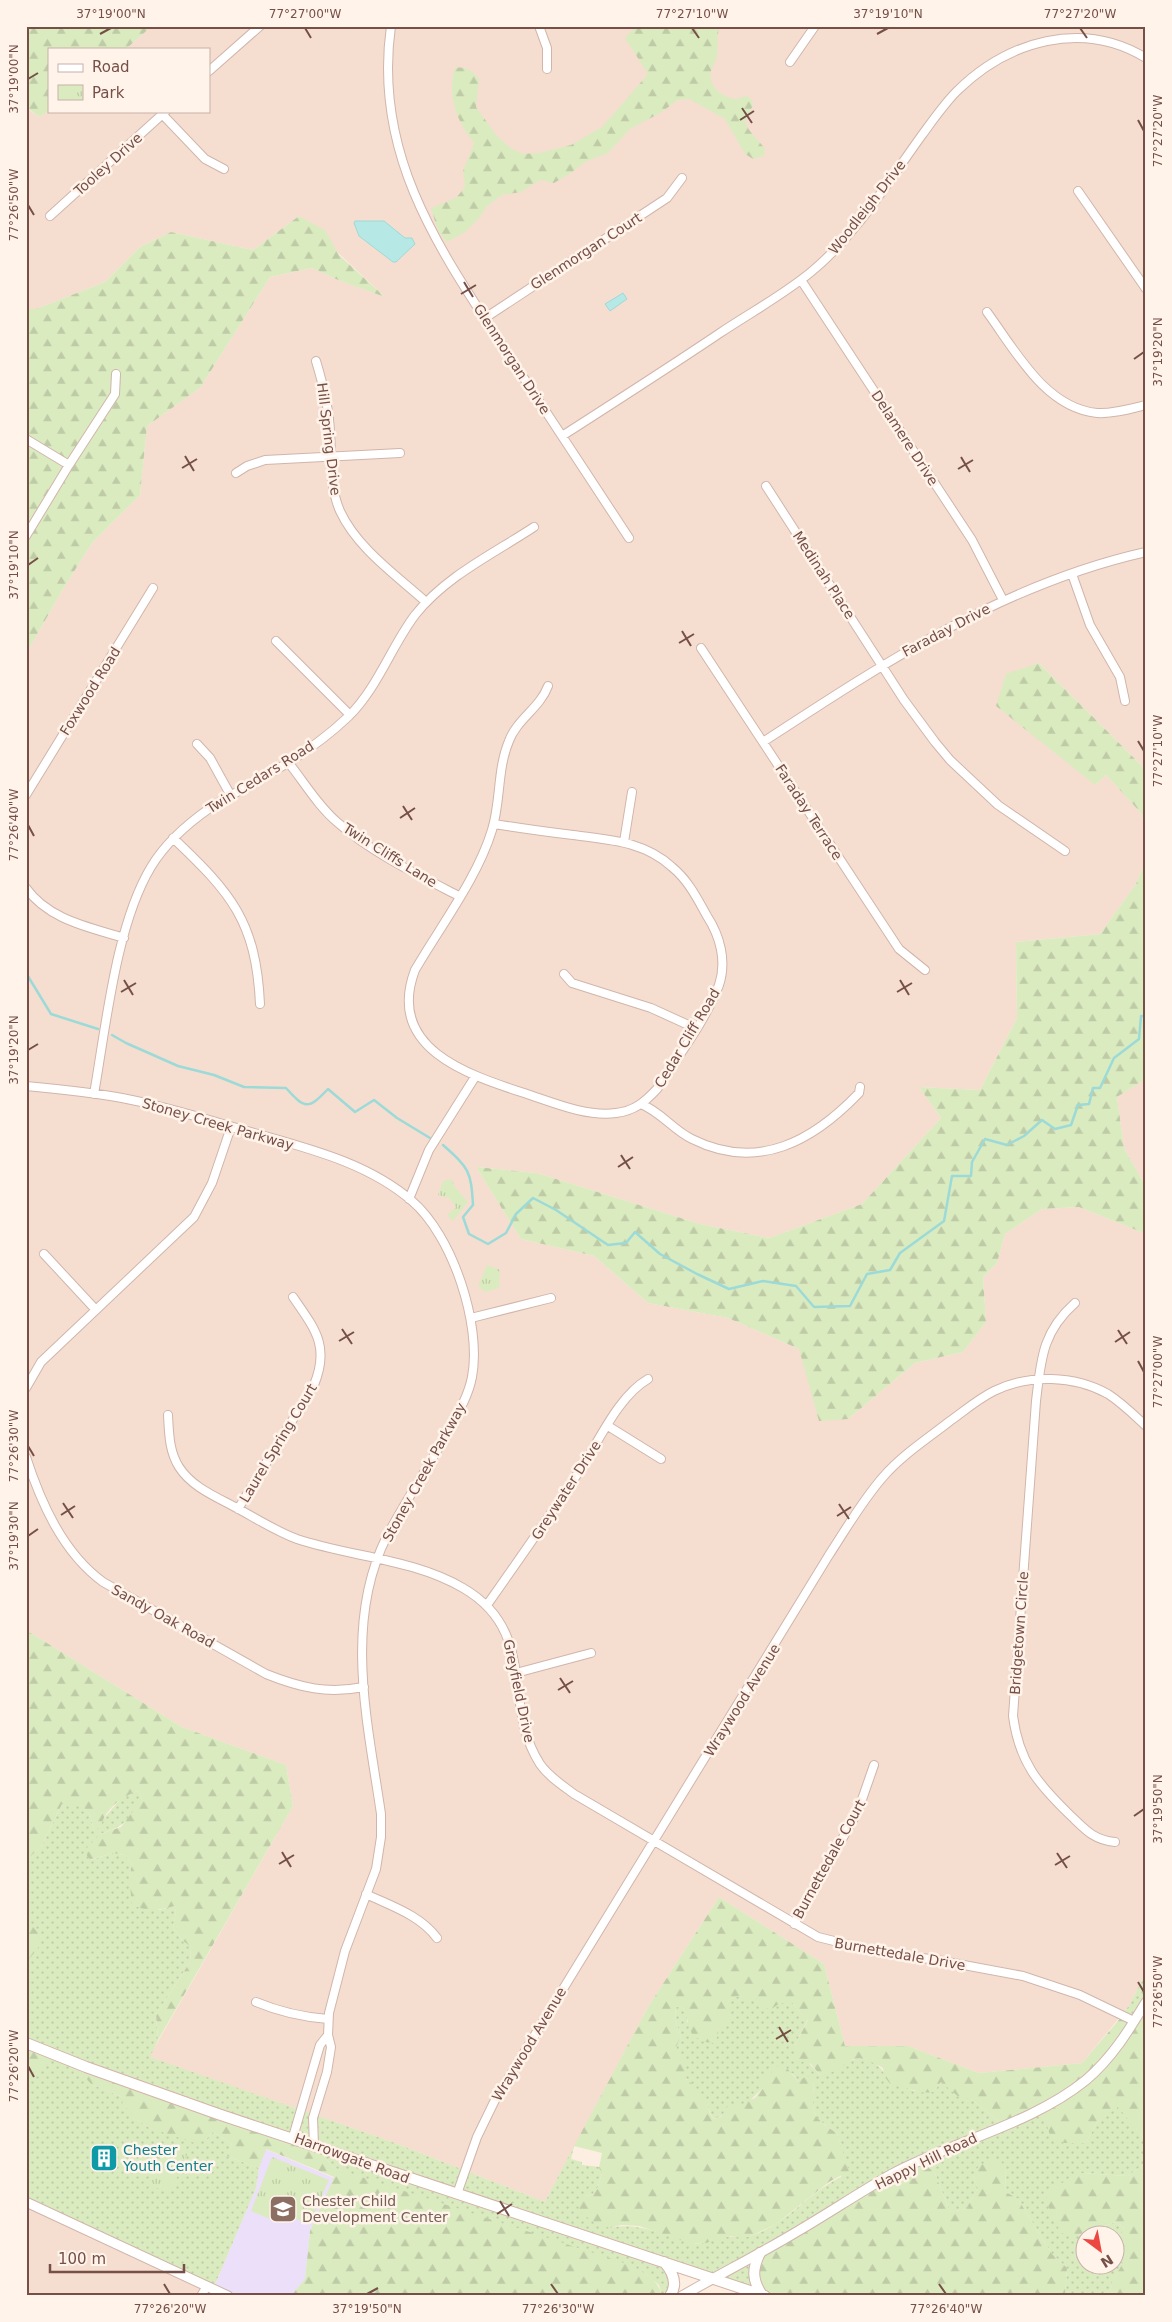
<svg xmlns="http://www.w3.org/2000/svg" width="1172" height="2322" font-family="'DejaVu Sans',sans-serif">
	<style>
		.residential { fill: #f5ded0 }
		.education { fill: #ebdff9 }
		.grass { fill: url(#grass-dots); fill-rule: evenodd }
		.forest { fill: url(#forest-firs) }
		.park { fill: url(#park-tufts) }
		.water { fill: #b6e8e5; stroke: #9cdad8 }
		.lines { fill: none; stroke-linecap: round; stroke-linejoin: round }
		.stream { stroke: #9cdad8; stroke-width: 2.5 }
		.minor-casing { stroke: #d1b5ab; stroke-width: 10 }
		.tertiary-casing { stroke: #d1b5ab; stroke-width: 11 }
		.secondary-casing { stroke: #d4b3a8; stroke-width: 12 }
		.minor { stroke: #fff; stroke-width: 8 }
		.tertiary { stroke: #fff; stroke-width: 9 }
		.secondary { stroke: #fff; stroke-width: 10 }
		.ticks { fill: none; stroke: #764f47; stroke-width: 2 }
		.labels { text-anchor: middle; stroke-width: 5; stroke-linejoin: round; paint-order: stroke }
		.street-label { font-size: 14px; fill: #764f47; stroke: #fff3ea }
		.culture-label { font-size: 14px; fill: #0d838f; stroke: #fff3ea; text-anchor: start }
		.education-label { font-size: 14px; fill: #785e54; stroke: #fff3ea; text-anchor: start }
		.neatline { fill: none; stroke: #764f47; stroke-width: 2 }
		.ticks-label { font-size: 12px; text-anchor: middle; fill: #764f47 }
	</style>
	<defs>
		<pattern id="grass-dots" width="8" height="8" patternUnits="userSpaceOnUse" patternTransform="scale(1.25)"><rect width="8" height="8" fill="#daebc0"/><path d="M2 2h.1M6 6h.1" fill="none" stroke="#bfcba6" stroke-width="1.8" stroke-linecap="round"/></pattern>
		<pattern id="forest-firs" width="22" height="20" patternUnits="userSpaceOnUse" patternTransform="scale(1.25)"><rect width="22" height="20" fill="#daebc0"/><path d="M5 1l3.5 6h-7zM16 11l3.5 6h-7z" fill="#bfcba6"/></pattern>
		<pattern id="park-tufts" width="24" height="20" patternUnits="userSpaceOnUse" patternTransform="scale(1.25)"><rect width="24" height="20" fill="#daebc0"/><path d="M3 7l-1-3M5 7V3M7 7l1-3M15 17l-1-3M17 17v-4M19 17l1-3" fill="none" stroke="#bfcba6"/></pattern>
	</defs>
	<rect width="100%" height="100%" fill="#fdeee2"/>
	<path class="residential" d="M152,26H1146V770L1039,663L1095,785L1106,775L1141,813L1146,832V860L1136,884L1100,934L1016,942L1017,1018L980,1090L919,1087L941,1118L862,1204L769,1238L700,1224L537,1173L476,1167L521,1239L594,1256L648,1303L728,1318L799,1349L848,1419L915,1363L963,1352L986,1322L983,1277L997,1263L1005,1234L1042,1209L1079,1207L1146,1234V1972L1129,2006L1082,2063L979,2073L908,2046H845L824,1964L719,1897L648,2007L545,2202L395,2143L149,2057L293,1806L286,1765L182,1727L26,1630V654L63,589L92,543L140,495L147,426L200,388L270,277L312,268L338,280L384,296L299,216L253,250L171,232L140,247L105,282L36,309H26V111L28,109L39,117L49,111H209V49H126Z
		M1146,1079V1187L1124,1148L1117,1097Z
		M26,2205L226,2296H26Z"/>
	<path class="education" d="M265,2149L334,2178L310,2231L305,2279L291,2296H228L213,2289L256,2188L259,2168Z"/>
	<path class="grass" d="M138,1791L142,1799C128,1821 125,1826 100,1834L91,1860L112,1853L125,1855L132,1865L129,1877L159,1910L175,1906L176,1912L173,1927L182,1940L191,1947L190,1962L156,2015L158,2040L150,2057L395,2143L545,2202L574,2146L571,2159L582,2162V2165L600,2167L602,2172L598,2187L592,2195L585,2196L609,2228C634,2222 656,2232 680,2239C684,2240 689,2243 694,2244C705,2244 713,2239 723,2237C734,2235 742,2239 753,2235C788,2223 809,2192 841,2177L842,2149L837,2133C808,2114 813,2114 814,2081H798L792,2073L763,2088L744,2106L714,2119C709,2113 709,2108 706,2101C702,2093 691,2086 686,2078C681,2069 679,2057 676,2048L681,2036L675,2020L676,2006L683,2008L688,2015L687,2022L718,2035L719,2024L730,2017V1999L738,1996C746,1999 750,1998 758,1998C770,1999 780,2003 793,2003L801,2014L808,2019L794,2047L820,2075C852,2059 871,2044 891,2085H902L914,2091L933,2092L941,2082L971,2099L1003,2125L1042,2108L1086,2143L1097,2122L1118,2106L1146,2141L1144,2164L1128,2176L1082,2173L1078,2235L1116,2222L1124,2228L1115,2251L1123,2263L1113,2280L1109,2296H1065L1067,2268L1052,2254L1018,2199L1006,2192L1005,2166L973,2175L978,2188L966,2209L950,2212L934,2171L760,2294L665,2261L672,2271L670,2296H662L659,2285L646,2274L334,2168L315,2146L91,2084L125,2098L138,2120L150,2128L170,2133L206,2139L213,2132L232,2144L227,2156L259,2168L256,2188L213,2289L26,2202V1861L42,1845L62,1804H80L90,1815L94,1830L123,1796ZM1084,2234H1114V2264H1084Z
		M1146,1972V2002L1134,2021L1122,2014L1129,2006Z"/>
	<path class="forest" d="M26,26H152L126,49H49V111L39,117L29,109L26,111Z
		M636,26H720C716,37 718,46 717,57C716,62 712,66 711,71C708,87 723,98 736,99C738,99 744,96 747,96L752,100L753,105L745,122C749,133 758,139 765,149L764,156L753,159L745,154L725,119L689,99L678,100L660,113L630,129L608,153L585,162L571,173L554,183L540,180L521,192L502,195L487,206L479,218L465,232L447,242L438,231L431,208L456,198L465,187L463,171L474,143C457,122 446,95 455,68C466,66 472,71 479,79L476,107L497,136L511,148L522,154L539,153L571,145L602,127L648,74L625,38Z
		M299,216L325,230L339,255L385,297L338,280L312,268L270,277L200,388L147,426L140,495L92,543L63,589L26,654V309H36L105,282L140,247L171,232L253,250Z
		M1039,663L1146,770V832L1141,813L1106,775L1095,785L996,706L1006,674Z
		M1146,860V1079L1117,1097L1124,1148L1146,1187V1234L1079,1207L1042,1209L1005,1234L997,1263L983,1277L986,1322L963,1352L915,1363L848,1419L819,1421L799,1349L728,1318L648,1303L594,1256L521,1239L476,1167L537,1173L700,1224L769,1238L862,1204L941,1118L919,1087L980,1090L1017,1018L1016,942L1100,934L1136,884Z
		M26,1630L182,1727L286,1765L293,1806L158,2040L156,2015L190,1962L191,1947L182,1940L173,1927L176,1912L175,1906C159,1910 146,1913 132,1904L129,1877L132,1865L125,1855L112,1853L90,1860L84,1851L100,1834L121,1827L142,1799L138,1791C122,1796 104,1810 101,1827L94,1830L90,1815L80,1804H62L42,1845L26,1861Z
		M719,1897L824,1964L845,2046H908L979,2073L1082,2063L1123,2015L1134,2021L1146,2002V2141L1118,2107L1097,2122L1086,2143H1065L1051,2139L1042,2108L1003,2125L971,2099L960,2098L941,2082L933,2092C918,2095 906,2085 891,2085L884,2076L883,2068C843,2045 854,2071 820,2075L811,2064L796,2060L794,2047L808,2020L801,2014L793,2003H780L770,2010L761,2005L757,1998L747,2000L738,1996L730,1999L731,2017L727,2023L719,2025L718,2035L714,2043L705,2042L702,2038H695C687,2028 689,2018 683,2008L676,2007L675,2020L681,2036L676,2048L678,2053L685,2058L686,2079C692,2083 703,2095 706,2100C709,2107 708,2113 714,2119L722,2116L727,2107L737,2104L743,2106L747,2101L755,2098L763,2088L760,2080L764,2076L770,2075L775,2067L784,2065L798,2081L807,2076L814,2081C813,2113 808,2114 837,2133L849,2171L829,2182L776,2224L753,2235L742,2238L731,2236L720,2238L706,2243L692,2244L639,2226L621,2225L610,2228L595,2223L580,2212L577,2201L585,2196L592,2195L598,2187L602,2172L599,2168L602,2153L574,2146L648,2007Z
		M26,1919L39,1934L38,1948L26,1963Z
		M33,2046L54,2054L45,2067L30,2074L26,2079V2050Z
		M71,2061L315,2146L334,2168L624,2263C641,2271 657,2276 662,2296H291L305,2279L310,2231L334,2177L266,2149L259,2168L227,2156L232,2144L213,2132L206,2139L195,2143L150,2128L138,2120L122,2103L125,2098L91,2084Z
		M1146,2152V2296H1109L1113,2280L1123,2263L1115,2251L1124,2228L1116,2222L1078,2235L1061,2233L1047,2204L1046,2191L1082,2173L1128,2176L1144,2164Z
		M989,2161H1000L1005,2166L1006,2192L1018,2199L1052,2254L1067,2268L1065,2296L760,2294L757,2255L913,2164L925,2166L934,2171L950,2212L966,2209L978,2188L973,2175L979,2166Z"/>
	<path class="park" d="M451,1179L455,1187L468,1202L453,1221L447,1215L456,1207L449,1198L438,1195L443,1181Z
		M487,1265L500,1270L499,1288L485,1292L478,1286Z
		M164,2143L188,2152L175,2182L167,2192L147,2184Z
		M272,2157L329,2180L309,2225L279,2211L275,2221L251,2211Z"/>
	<path class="water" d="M355,221H384L405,238H412L415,244L396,262H393L359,236L354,223Z
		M623,293L627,299L610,311L605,304Z"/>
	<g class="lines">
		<path class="stream" d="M26,973L51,1014L98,1029
			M112,1035L126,1043L178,1066L214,1075L244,1087L286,1088C305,1109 308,1110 328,1089L355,1112L374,1100L397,1118L430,1138
			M443,1145C469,1168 471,1171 473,1205L463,1217L469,1234L488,1244L506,1233L516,1214L533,1198L556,1210L608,1245L626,1243L635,1232L660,1254L697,1274L729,1289L763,1281L796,1286L814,1307L850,1306L867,1274L890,1270L900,1253L944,1221L952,1176H971L972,1162L985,1139L1007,1145L1024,1136L1042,1120L1055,1129L1071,1125L1078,1105L1089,1104L1093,1088H1100L1114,1058L1139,1039L1141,1016H1146"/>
		<g class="minor-casing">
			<path id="minor" d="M391,26C372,159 444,256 512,360C551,419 590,479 629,538
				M539,26L547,48V69
				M790,62L815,26
				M209,71L260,26
				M162,114L205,159L224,169
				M1078,191L1146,289
				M50,216L166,111
				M801,280L972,540L1003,600
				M987,312C1015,350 1045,408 1097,413C1113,414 1130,409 1146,405
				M485,318L667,198L682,178
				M316,361C323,384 329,408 330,432C332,458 329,486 340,511C357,548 396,575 426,602
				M562,436C615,402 668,368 720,333C750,313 783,295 811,272C856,235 888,182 922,135C933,120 944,104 957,91C1008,41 1082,19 1146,58
				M26,439L69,465L26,536
				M69,465L115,394L116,374
				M236,473L247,466L265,460L400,453
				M766,486L904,700L935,742L950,760L998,805L1065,851
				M1072,574L1090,625L1120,677L1125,701
				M276,641L350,715
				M701,648L899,949L925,970
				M763,742C884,663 1003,584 1146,552
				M197,744L210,758L231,796
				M288,762C304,782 318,806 337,822C372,853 418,875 459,896
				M26,795L153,588
				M494,824C520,828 547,832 573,835C609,840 644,841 672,867C688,880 697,898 707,916C720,936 727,961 719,985C705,1022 678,1056 657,1089C645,1102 634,1111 616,1113C587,1117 554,1103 527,1094C469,1075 385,1049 415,970C440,927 478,877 492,830C501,801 497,769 509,741C517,719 540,708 548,686
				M173,838C231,893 256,921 260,1004
				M624,842L632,792
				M26,888C49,920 89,927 124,938
				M564,974L572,983L651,1008L695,1028
				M26,1086C58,1089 90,1092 122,1098C165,1106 208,1120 251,1132C306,1148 367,1162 412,1201C452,1235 482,1324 472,1377C468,1398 456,1416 446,1435C427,1469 405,1502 387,1536C343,1623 368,1724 381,1814V1837L376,1869L345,1951L329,2013L328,2035L331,2047L327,2072L313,2118L314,2145
				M94,1094C106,1026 116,925 151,867C166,842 187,824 210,808C229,795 250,786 269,774C297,758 326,738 349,716C378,687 391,647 415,615C446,576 493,554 534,527
				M641,1104C661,1112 673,1130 692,1139C758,1172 813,1141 859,1093L860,1087
				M409,1199L429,1150L475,1077
				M44,1254L96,1310
				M1075,1303C1042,1332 1041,1360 1036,1401L1013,1716C1019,1762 1038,1784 1070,1815C1085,1829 1093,1840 1115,1842
				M471,1318L551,1298
				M26,1388L41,1362L194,1217L212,1183L231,1127
				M168,1415C169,1433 169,1451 179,1467C191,1486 214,1496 233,1506C254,1517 275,1531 297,1539C351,1557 414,1559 463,1588C539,1632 501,1704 540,1764C548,1776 562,1785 574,1794L818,1937L878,1952L937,1960L1023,1976L1080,1995L1134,2021
				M608,1426L661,1459
				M26,1457C41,1503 63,1553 103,1582L266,1674C301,1688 327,1694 364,1687
				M238,1509L314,1385C330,1346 315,1329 293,1297
				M487,1605C518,1561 549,1517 578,1473C598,1444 617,1397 648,1379
				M516,1673L591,1653
				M366,1894C391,1906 420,1915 437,1938
				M794,1924L858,1811L874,1765
				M256,2002C280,2012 302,2017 328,2019
				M293,2137L320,2045L328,2035
				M457,2194L477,2137L495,2100L829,1555C846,1529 862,1501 883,1477C902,1455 927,1439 950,1421C964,1411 978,1399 994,1391C1029,1374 1074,1375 1108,1394C1122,1403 1134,1415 1146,1426
				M201,2296L207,2286"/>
		</g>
		<g class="tertiary-casing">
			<path id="tertiary" d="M26,2202L228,2296
				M682,2296C720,2274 760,2254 798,2231C829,2213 860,2192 892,2174C954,2141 1032,2124 1086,2080C1112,2058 1129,2030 1146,2002"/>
		</g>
		<g class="secondary-casing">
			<path id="secondary" d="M26,2043L86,2067L218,2114L765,2296
				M760,2253C752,2269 752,2280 762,2295
				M664,2262C673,2272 678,2284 670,2296"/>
		</g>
		<use href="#minor" class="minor"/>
		<use href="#tertiary" class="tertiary"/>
		<use href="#secondary" class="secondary"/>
	</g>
	<path class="ticks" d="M305,28L311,38M692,28L699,38M1080,28L1087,38M100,34L111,28M877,34L888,28M28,79L38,73M742,108L752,123M740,120L754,111M1138,120L1144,131M28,205L34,215M464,282L473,297M461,294L476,285M1134,359L1144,352M185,456L194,471M961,457L970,472M182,468L197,459M958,469L973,460M28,565L38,558M682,631L691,646M679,643L694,634M1138,741L1144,751M403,806L412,820M400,818L415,808M28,825L34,836M124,980L133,995M900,980L909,995M121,992L136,983M897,992L912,983M28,1050L38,1044M621,1155L630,1169M618,1167L633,1157M342,1329L352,1344M1118,1330L1127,1344M339,1341L354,1332M1115,1342L1130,1332M1138,1361L1144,1372M28,1446L34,1456M63,1503L73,1518M839,1504L849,1519M61,1515L75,1506M837,1516L851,1507M28,1536L38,1529M560,1678L570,1693M558,1690L573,1681M1134,1816L1144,1809M282,1852L291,1867M1057,1853L1067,1868M279,1864L294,1855M1055,1865L1070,1856M1138,1982L1144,1992M779,2027L788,2042M776,2039L791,2030M28,2066L34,2077M500,2201L509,2216M497,2214L512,2204M164,2284L170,2294M551,2284L558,2294M939,2284L946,2294M367,2294L378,2288"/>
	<defs>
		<g id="building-square" transform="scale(1.4375)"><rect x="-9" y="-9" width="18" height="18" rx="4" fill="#0f9aa8" stroke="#fff3ea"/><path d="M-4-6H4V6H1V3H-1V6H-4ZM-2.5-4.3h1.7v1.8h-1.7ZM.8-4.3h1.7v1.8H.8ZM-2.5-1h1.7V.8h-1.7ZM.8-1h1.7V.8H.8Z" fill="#fff"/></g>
		<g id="school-square" transform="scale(1.4375)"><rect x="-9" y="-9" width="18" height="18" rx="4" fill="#8d6e63" stroke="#fff3ea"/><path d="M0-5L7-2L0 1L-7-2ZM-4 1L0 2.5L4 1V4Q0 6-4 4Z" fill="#fff"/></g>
	</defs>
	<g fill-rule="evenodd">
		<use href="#building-square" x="104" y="2158"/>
		<use href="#school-square" x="283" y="2209"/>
	</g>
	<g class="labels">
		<g class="street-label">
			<text transform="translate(108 164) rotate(-42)" y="5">Tooley Drive</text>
			<text transform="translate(867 207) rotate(-52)" y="5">Woodleigh Drive</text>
			<text transform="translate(586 251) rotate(-33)" y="5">Glenmorgan Court</text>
			<text transform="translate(512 359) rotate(57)" y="5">Glenmorgan Drive</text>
			<text transform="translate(905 438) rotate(57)" y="5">Delamere Drive</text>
			<text transform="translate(329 439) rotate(83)" y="5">Hill Spring Drive</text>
			<text transform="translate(824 575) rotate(57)" y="5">Medinah Place</text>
			<text transform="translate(946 630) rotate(-28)" y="5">Faraday Drive</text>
			<text transform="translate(90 691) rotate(-58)" y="5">Foxwood Road</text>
			<text transform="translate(260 777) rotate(-32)" y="5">Twin Cedars Road</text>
			<text transform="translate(809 812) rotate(57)" y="5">Faraday Terrace</text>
			<text transform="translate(390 855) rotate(32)" y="5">Twin Cliffs Lane</text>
			<text transform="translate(687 1038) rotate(-59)" y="5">Cedar Cliff Road</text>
			<text transform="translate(218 1124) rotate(16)" y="5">Stoney Creek Parkway</text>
			<text transform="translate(278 1443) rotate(-59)" y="5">Laurel Spring Court</text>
			<text transform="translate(424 1472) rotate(-61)" y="5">Stoney Creek Parkway</text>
			<text transform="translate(566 1490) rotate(-57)" y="5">Greywater Drive</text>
			<text transform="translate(163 1616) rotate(29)" y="5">Sandy Oak Road</text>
			<text transform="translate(1019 1633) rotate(-86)" y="5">Bridgetown Circle</text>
			<text transform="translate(519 1691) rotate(78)" y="5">Greyfield Drive</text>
			<text transform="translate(742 1700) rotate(-58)" y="5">Wraywood Avenue</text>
			<text transform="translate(829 1859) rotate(-61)" y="5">Burnettedale Court</text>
			<text transform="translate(900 1954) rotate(10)" y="5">Burnettedale Drive</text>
			<text transform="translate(529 2044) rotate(-59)" y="5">Wraywood Avenue</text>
			<text transform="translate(352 2158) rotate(20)" y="5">Harrowgate Road</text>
			<text transform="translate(926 2161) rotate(-26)" y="5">Happy Hill Road</text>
		</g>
		<g class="culture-label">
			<text x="123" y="2155">Chester<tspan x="123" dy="16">Youth Center</tspan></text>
		</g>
		<g class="education-label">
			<text x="302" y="2206">Chester Child<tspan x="302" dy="16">Development Center</tspan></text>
		</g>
	</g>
	<rect width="1172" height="2322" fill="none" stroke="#fff3ea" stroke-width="55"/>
	<rect x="48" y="48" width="162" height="65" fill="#fff3ea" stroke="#c8b1a9"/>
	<rect x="58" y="64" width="25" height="8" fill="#ffffff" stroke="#c8b1a9"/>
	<text x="92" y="72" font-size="15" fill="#764f47">Road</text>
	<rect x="58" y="85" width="25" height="15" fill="url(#park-tufts)" stroke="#c8b1a9"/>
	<text x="92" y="98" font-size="15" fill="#764f47">Park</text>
	<g transform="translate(1100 2250) rotate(148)"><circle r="24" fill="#fff3ea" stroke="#c8b1a9"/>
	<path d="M0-4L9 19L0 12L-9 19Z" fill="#ed4741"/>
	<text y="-8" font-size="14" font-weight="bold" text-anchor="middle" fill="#764f47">N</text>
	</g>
	<path d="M50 2264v8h134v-8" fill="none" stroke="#764f47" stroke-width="2.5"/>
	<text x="58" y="2264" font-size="15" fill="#764f47" stroke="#fff3ea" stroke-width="4" paint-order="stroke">100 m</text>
	<rect x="28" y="28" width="1116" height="2266" class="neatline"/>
	<g class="ticks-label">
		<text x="111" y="18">37°19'00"N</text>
		<text x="305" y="18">77°27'00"W</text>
		<text x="692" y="18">77°27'10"W</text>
		<text x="888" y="18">37°19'10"N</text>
		<text x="1080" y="18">77°27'20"W</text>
		<text transform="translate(14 79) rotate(-90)" y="4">37°19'00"N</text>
		<text transform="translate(1158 131) rotate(-90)" y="4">77°27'20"W</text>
		<text transform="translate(14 205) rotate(-90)" y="4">77°26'50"W</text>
		<text transform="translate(1158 352) rotate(-90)" y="4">37°19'20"N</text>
		<text transform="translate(14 565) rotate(-90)" y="4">37°19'10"N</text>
		<text transform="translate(1158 751) rotate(-90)" y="4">77°27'10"W</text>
		<text transform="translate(14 825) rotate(-90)" y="4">77°26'40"W</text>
		<text transform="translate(14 1050) rotate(-90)" y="4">37°19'20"N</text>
		<text transform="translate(1158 1372) rotate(-90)" y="4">77°27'00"W</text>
		<text transform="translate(14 1446) rotate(-90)" y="4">77°26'30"W</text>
		<text transform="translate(14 1536) rotate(-90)" y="4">37°19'30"N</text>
		<text transform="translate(1158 1809) rotate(-90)" y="4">37°19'50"N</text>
		<text transform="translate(1158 1992) rotate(-90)" y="4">77°26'50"W</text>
		<text transform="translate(14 2066) rotate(-90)" y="4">77°26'20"W</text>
		<text x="170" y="2313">77°26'20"W</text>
		<text x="367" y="2313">37°19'50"N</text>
		<text x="558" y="2313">77°26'30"W</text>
		<text x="946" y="2313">77°26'40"W</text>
	</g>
</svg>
